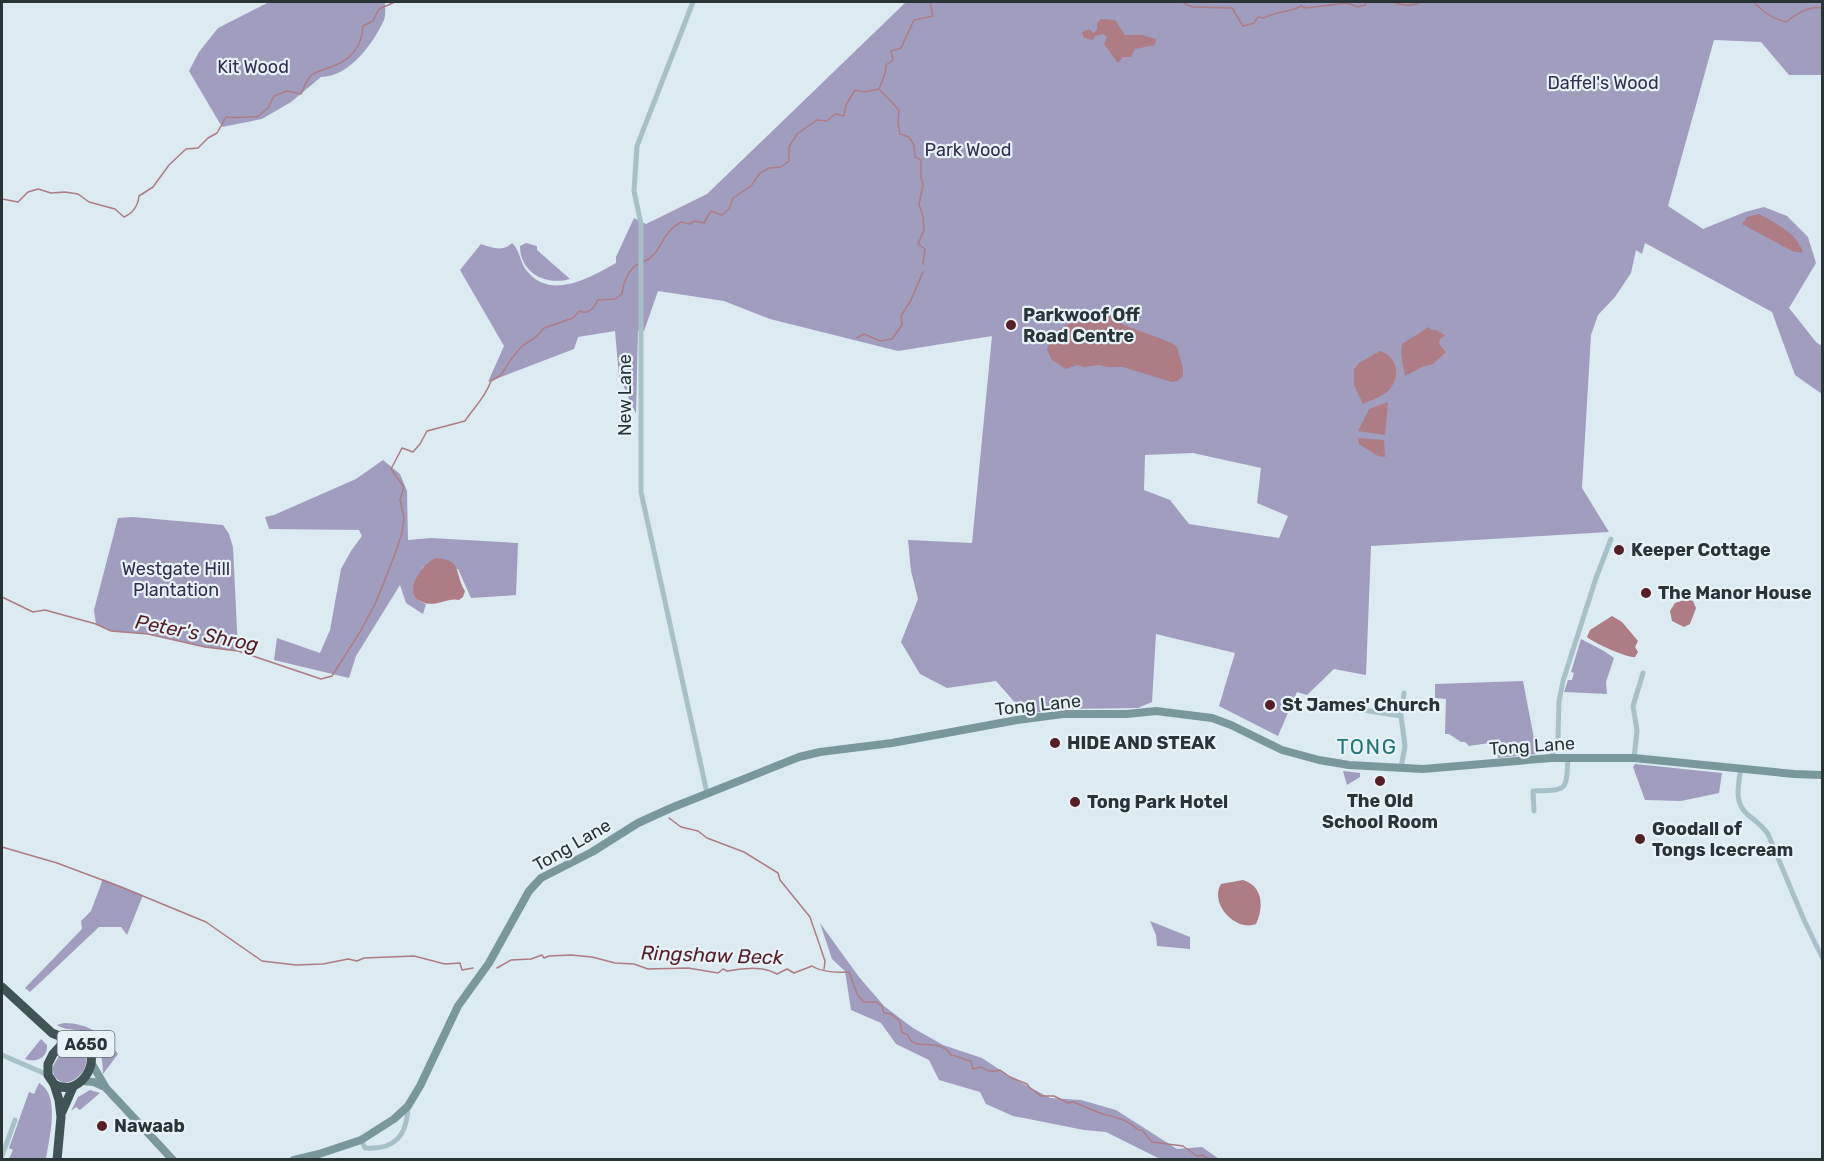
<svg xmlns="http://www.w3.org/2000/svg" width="1824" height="1161" font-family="Rubik,sans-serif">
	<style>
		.green { fill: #a19dbf; fill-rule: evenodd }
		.water { fill: #ad7c84 }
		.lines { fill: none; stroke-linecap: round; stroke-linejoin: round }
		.stream { stroke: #ad7c84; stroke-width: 1.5 }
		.street { stroke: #a8c1c9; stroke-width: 5 }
		.secondary { stroke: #7a979c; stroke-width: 8 }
		.highway { stroke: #405456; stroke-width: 9 }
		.poi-dot { fill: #561f27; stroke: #e8f3f9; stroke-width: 2 }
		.labels { text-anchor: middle; stroke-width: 4.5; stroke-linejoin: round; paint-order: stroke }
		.shield { fill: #e8f3f9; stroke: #626d70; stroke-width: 1.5 }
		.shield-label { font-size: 16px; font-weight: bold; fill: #283436 }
		.park-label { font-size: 18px; fill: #332d53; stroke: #e8f3f9 }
		.poi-label { font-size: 18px; font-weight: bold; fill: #283436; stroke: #e8f3f9; text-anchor: start }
		.street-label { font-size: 18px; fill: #283436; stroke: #e8f3f9 }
		.water-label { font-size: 20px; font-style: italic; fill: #561f27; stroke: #e8f3f9 }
		.quarter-label { font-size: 21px; letter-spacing: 1.5px; fill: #237477; stroke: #e8f3f9 }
	</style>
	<rect width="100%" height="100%" fill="#dceaf1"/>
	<path class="green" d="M269,2H385C385,7 386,15 384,20C373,44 349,77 321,77L291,102L262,119L222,127L189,71L199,52L218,28Z
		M906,2H1822V75H1789L1761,42L1714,40L1668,206L1703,229L1745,212L1764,207L1787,216L1808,237L1816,263L1789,308L1816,342L1822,346V394L1795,375L1772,312L1645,243L1642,254L1636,250L1631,273L1615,297L1598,315L1591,335L1582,488L1609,532L1371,546L1366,675L1334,669L1307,695L1297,692L1278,736L1219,706L1235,653L1156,634L1152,702L1138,708L1067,709L1025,714L996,681L947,688L920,674L901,642L918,599L911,571L908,540L972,543L992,336L898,351L770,319L724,301L658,291L644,331H638L636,414L619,376L615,331L578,337L574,349L488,382L504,346L460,270L481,244C493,248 502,252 512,243C520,250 520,263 527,271C551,301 591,277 616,263V257L634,218L646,224L707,194ZM1193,453L1261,468L1257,503L1288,516L1279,538L1189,524L1170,500L1144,490L1145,455Z
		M526,243L537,246V250L570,279C546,286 520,273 520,246Z
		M383,460L400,474L407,491L408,540L431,538L518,543L516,595L471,598L458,569L423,567L415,583L419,601L426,604L423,614L406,603L400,585L356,656L349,678L274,660L277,638L320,653L330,630L341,569L351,551L362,536L359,530L269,529L265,517L274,515L356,479Z
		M133,517L223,525L229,534L233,547L238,651L205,647L148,634L111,631L96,624L94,610L118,518Z
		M1581,639L1604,651L1614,658L1606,682L1607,694L1564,692L1568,680H1572L1574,673L1571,672Z
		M1523,681L1537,754L1498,758L1496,742L1469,746L1465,742H1461L1449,734H1445L1446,699L1435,698V684Z
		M1635,764L1722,773L1719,793L1681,801L1645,800L1633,767Z
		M1343,771L1360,773V777L1347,785Z
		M103,879L143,895L127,935L121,927H99L30,992L25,988L82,929L81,921L91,911Z
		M1150,921L1190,937V949L1157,946L1156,935Z
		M820,923L859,977L884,1006L913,1028L943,1045L982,1058L1009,1076L1050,1098L1081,1100L1116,1110L1177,1149L1202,1147L1219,1159H1160L1106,1132L1084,1130L1013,1116L986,1104L980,1092L939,1080L929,1060L896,1044L881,1023L851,1010L845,971L832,959Z
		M64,1023C88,1023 105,1035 118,1054L103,1074C103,1053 97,1035 75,1030C68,1029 63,1029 57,1025Z
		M41,1039L47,1045C48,1058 36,1063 25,1059Z
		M70,1045H77L85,1051C90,1066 81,1080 65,1083C56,1081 52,1075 53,1066L63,1049Z
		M39,1083C61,1095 49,1138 46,1159H9L13,1150L9,1148L29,1092L34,1094Z
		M90,1090L100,1093L80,1110L76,1107L71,1111L78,1097Z"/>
	<path class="water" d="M1101,19L1115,20L1125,35H1142L1156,39L1155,45L1135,49L1131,57H1123L1118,63L1104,44L1107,37L1103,34L1095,36L1093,40L1084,38L1082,32L1089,29L1094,33L1097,29V23Z
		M1759,214C1775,223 1798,233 1803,253L1792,251L1742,224L1747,217Z
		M1094,316H1110L1124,325L1172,343L1177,347L1183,369V375L1178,381L1172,382L1123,367H1109L1099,365L1084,367L1077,365L1066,369L1052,360L1047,350C1052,327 1073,320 1094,316Z
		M1429,327L1431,330H1436L1445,335L1440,339L1439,344L1446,352L1433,364L1422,367L1405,376L1401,354L1402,344Z
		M1380,351C1398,357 1401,376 1389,390C1382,397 1371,400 1363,404L1354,385V369L1359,363Z
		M1388,402L1385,435L1358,431L1369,409Z
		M1358,438L1384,440L1385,457L1378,456L1359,444Z
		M436,558C463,560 454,573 465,591L463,597L459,600C447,597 436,608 422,602C401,594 422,563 436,558Z
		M1687,599L1693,601L1696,608L1690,624L1684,627L1672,621L1670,611L1675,603Z
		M1612,616L1622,622L1638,641L1635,647L1638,652L1635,657C1627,658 1594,643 1587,637L1590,630Z
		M1243,880C1263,886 1264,907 1256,924C1236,932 1209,904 1221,884Z"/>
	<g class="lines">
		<path class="stream" d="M1182,2L1192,7L1232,8L1243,26L1254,23L1258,17L1264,18C1278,10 1286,14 1301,6L1306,8L1347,3L1358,7L1365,5L1366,2
			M1392,2C1403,5 1411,7 1421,2
			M1669,2H1672
			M1754,2C1764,13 1772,18 1786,22C1796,14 1810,5 1822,8
			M880,90L899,110L898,123L900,134L909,137L914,145L915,157L921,160V177L923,185L919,204L923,217L924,230L918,244L925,249L923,264
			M2,199L18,202L28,192L38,189L51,193L65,192L78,194L89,202L115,209L124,217C133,213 138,206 139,196L153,187L169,165L186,149L198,148L208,138L217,133L226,117C236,119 246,116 257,117L268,108L274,96L287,91L301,94C304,87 307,78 313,74C318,71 326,69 331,67C351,60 362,47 363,26L373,21L379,9L395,2
			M643,262C662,255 660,233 681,222L689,224L695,221L704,223L711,211L722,215L729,209L733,198L751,186L760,173L769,168L781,167L789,161V147L797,134L817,120L827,121L835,114L844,116L846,105L855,90L864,92L879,89L885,74L886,65L893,60L891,51L901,48L914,20L933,16L930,2
			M857,338L864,334L880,341L892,339L902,325L901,316L911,300L923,272
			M2,597L33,612L45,610L96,624L111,631L148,634L205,647L238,651L321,679L332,676L360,632L376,602L395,554L402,533L404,518L400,499L404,487L391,469L402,448L413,452L420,444L427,431L465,421C475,406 485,398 491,381L501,375L512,358L522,346L536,337L544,328L573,318L579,311C590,315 593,308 598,300L615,299L622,294C623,283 628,270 638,264
			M669,818L681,827L698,831L707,838L744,852L778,873L780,880L810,917L825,961L824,969
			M2,847L57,863L121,887L206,922L262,961L296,965L323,964L348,959L357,961L364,958L414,956L445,964L460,963L462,970L473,968
			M497,968L511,960L531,959L542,955L544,958L549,956L571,955L592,957L615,963L634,964L648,969L688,968L718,973L723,969L727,971C743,969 762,965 777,974L787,969L794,973L812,966C821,972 838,973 849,972L858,996L864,1002H876L882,1006L884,1013L891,1014C902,1023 899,1019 902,1032L908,1035C914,1054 937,1035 951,1055C959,1056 963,1060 971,1061L973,1069L981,1067C988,1072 992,1072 1000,1070L1010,1077L1027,1084L1029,1087L1041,1096H1054L1068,1103L1073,1102C1082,1105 1091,1110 1100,1113C1115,1118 1127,1118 1138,1130H1142L1152,1142L1183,1146L1197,1156L1202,1155L1210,1160"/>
		<path class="street" d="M693,2L637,146L634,191L641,224V492L707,793
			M1365,700L1363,710L1401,716
			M1551,758L1558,738L1559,701L1563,681L1596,578L1611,539
			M1634,758L1637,731L1633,706L1643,673
			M1741,767C1739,784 1733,801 1747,814C1755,821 1762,825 1768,834L1804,920L1822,957
			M1401,768L1405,746L1401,716L1404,693
			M1534,811L1533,791C1568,790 1566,792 1568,757
			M2,1055L48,1075
			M361,1140L365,1148C396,1150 407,1135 408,1106
			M2,1156L15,1120"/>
		<path class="secondary" d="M92,1064L106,1088L173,1160
			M81,1081L94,1082L105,1087
			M294,1160L319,1154L361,1140L394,1119L408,1106L420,1086L458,1006L489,963L529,891L541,878L592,852L638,823L671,808L799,757L820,752L892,743L1017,720L1063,714H1127L1156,711L1212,718L1231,725L1282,750L1319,760L1349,765L1423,769L1551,758H1634L1794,774L1822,775"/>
		<path class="highway" d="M2,987L52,1033L69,1040
			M54,1084C77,1099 104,1063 85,1043L75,1040L64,1042L53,1054L48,1064V1075L54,1084L59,1100L61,1117L57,1160
			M62,1112L73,1087"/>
	</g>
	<g class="poi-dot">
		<circle cx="1011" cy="325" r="6"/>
		<circle cx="1619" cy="550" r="6"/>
		<circle cx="1646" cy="593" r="6"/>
		<circle cx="1270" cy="705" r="6"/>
		<circle cx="1055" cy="743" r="6"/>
		<circle cx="1380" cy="781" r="6"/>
		<circle cx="1075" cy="802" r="6"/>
		<circle cx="1640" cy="839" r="6"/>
		<circle cx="102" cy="1126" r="6"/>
	</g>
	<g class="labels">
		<rect class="shield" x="57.5" y="1031" width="57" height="26" rx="4.5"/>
		<g class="shield-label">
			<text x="86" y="1050">A650</text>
		</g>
		<g class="park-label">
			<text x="253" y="73">Kit Wood</text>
			<text x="1603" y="89">Daffel's Wood</text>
			<text x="968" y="156">Park Wood</text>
			<text x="176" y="575">Westgate Hill<tspan x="176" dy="21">Plantation</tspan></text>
		</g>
		<g class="poi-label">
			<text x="1023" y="321">Parkwoof Off<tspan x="1023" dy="21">Road Centre</tspan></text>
			<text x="1631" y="556">Keeper Cottage</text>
			<text x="1658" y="599">The Manor House</text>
			<text x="1282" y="711">St James' Church</text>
			<text x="1067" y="749">HIDE AND STEAK</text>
			<text x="1380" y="807" text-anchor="middle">The Old<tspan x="1380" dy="21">School Room</tspan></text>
			<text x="1087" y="808">Tong Park Hotel</text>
			<text x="1652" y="835">Goodall of<tspan x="1652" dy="21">Tongs Icecream</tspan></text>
			<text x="114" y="1132">Nawaab</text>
		</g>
		<g class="street-label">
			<text transform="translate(625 395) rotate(-90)" y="6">New Lane</text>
			<text transform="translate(1038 705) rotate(-6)" y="6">Tong Lane</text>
			<text transform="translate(1532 746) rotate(-4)" y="6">Tong Lane</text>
			<text transform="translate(572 845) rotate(-30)" y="6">Tong Lane</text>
		</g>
		<g class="water-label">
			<text transform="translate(197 633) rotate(11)" y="7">Peter's Shrog</text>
			<text transform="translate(712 955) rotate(2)" y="7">Ringshaw Beck</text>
		</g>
		<g class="quarter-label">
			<text x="1367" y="754">TONG</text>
		</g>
	</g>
	<rect width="1824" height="1161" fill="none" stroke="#283436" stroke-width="6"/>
</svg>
